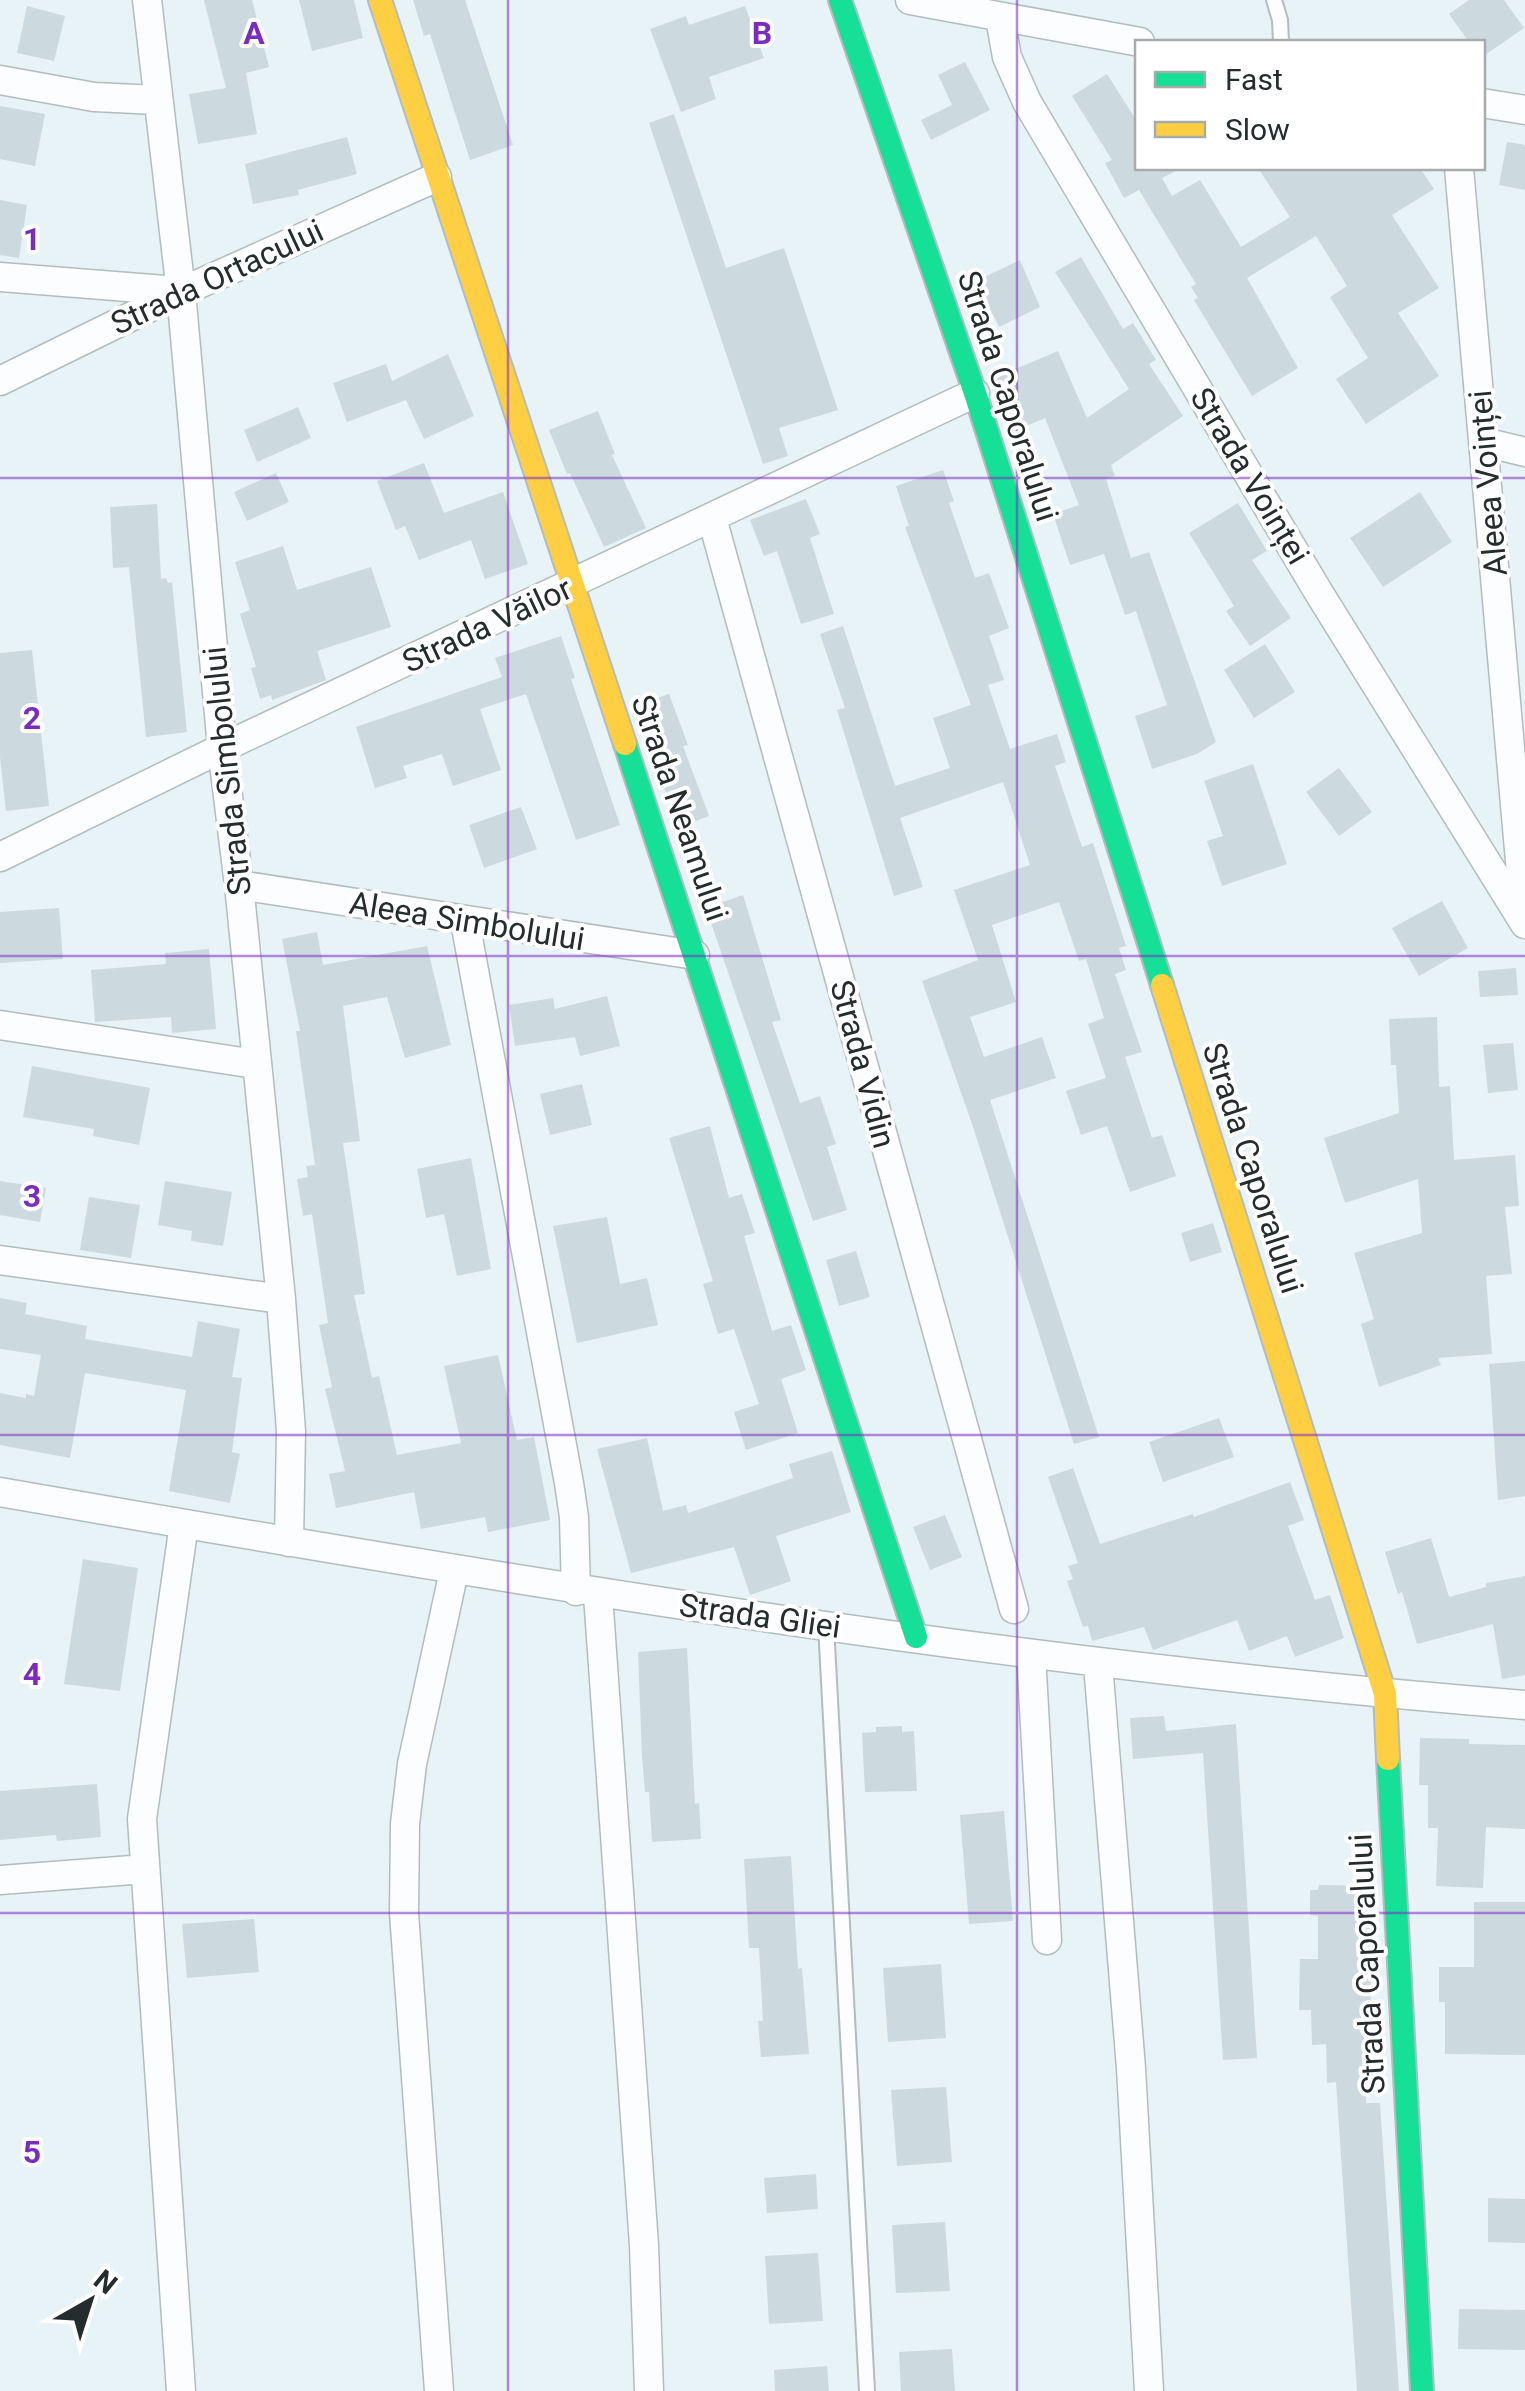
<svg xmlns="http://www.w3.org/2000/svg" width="1525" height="2391" font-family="Roboto,sans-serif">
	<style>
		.building { fill: #ccd9df }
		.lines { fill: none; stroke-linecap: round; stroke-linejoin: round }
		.lane-casing { stroke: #b3bcbe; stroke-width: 18 }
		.street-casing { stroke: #b3bcbe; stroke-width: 31 }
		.fast-casing { stroke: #b3bcbe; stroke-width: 26 }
		.slow-casing { stroke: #b3bcbe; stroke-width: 26 }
		.lane { stroke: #fbfdfe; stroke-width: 14 }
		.street { stroke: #fbfdfe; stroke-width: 28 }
		.fast { stroke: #16e098; stroke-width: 22 }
		.slow { stroke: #ffcf43; stroke-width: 22 }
		.grid { fill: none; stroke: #7b2cbf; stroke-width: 2.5; stroke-opacity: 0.55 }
		.labels { text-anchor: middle; stroke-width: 8; stroke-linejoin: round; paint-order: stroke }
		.street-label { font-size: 32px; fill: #242c2e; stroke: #fff }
		.grid-label { font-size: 32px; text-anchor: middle; font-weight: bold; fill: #7b2cbf; stroke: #fff; stroke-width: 8; stroke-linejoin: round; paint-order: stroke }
	</style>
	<rect width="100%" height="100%" fill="#e7f3f6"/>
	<path class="building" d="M204,0H252L269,67L246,73L257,134L198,144L189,94L226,88Z
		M299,0H354L363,38L312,51Z
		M413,0H465L513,145L470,160L430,34L424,36Z
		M1469,0H1504L1524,28L1482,57V42H1469L1449,14Z
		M27,6L65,16L54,61L17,53Z
		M745,6L764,58L709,77L716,99L681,112L650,29L686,16L689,25Z
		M965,62L990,110L931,140L921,120L952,105L938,75Z
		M1107,74L1138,123V168H1181L1162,178L1172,196L1200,180L1241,247L1290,217L1258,168H1420L1434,189L1392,215L1439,288L1398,313L1439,376L1366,424L1336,379L1368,358L1330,297L1347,286L1316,236L1247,278L1298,368L1252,396L1194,300L1198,298L1191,287L1196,284L1139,190L1124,198L1105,163L1112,160L1072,96Z
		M0,106L45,114L35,166L0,159Z
		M674,114L726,268L784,248L838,410L779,428L788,456L763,464L649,123Z
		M347,137L357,174L298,190L299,195L253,204L245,164Z
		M1507,142L1525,145V190L1499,185Z
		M0,200L27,205L19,258L0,255Z
		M1081,257L1123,329L1133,323L1156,360L1149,364L1183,416L1111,465L1115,476L1106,479L1131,558L1149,552L1216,742L1197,754L1152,769L1135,716L1167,705L1136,611L1125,615L1104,554L1070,565L1053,514L1079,505L1045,418L1014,431L994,378L1058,351L1087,418L1129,389L1055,272Z
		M1020,260L1040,307L999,327L976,281Z
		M448,354L474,416L424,439L406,400L347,422L333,383L386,364L392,381Z
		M298,407L311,438L257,462L244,430Z
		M598,411L615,454L612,455L646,528L604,547L570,473L567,474L549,430Z
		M424,463L444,513L503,492L528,564L485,579L471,540L419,560L405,526L396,530L377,481Z
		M943,470L954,501L949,503L975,578L989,573L1009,628L989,636L1004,680L988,685L1010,749L1057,734L1066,762L1055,766L1082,847L1093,843L1126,946L1119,948L1126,970L1115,974L1142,1052L1125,1057L1152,1138L1162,1135L1176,1176L1130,1192L1107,1126L1081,1135L1066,1091L1106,1078L1088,1024L1104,1018L1086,959L1079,961L1059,902L992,925L1016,1002L970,1017L984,1057L1042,1037L1056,1078L990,1100L1099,1437L1074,1444L973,1127L922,981L978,960L954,890L1030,865L1003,782L900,818L923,887L894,896L837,710L845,708L820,634L843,626L895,786L950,768L933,718L971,705L905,527L909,526L896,486Z
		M276,473L289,502L247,521L234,492Z
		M1420,492L1452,542L1383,587L1350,538Z
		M806,499L820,534L810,538L834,614L801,624L777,551L764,556L750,520Z
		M1238,503L1267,551L1252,560L1291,618L1250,646L1226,611L1234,606L1189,533Z
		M157,504L161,579L166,578L168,583L172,582L187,732L146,737L129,567L113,568L110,507Z
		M283,546L297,590L371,567L391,627L317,651L326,680L272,700L271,695L260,699L251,668L256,667L240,614L250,610L235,562Z
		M561,636L575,678L571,679L620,825L576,840L526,694L480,709L501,770L453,786L442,754L403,766L407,778L375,788L356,727L502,677L495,658Z
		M1265,644L1295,692L1254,718L1224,670Z
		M32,650L49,806L6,811L0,757V653Z
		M669,694L688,745L683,746L709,816L678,828L660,776L664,774L638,705Z
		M1253,764L1287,864L1222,886L1207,841L1223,836L1204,781Z
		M1339,768L1372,812L1339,836L1306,792Z
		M521,807L537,849L484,868L469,825Z
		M743,895L781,1020L772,1022L800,1103L820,1096L836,1144L827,1147L847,1210L813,1221L706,908Z
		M1442,901L1468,948L1419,976L1392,928Z
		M59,908L63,959L0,963V912Z
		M317,932L323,965L427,946L451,1045L405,1058L387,997L343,1006L360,1141L343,1143L365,1294L354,1295L372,1378L379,1376L397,1455L461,1443L444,1366L498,1355L517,1440L534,1437L550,1520L488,1532L485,1517L421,1529L414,1492L336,1508L329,1474L345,1471L325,1389L332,1387L319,1325L328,1323L312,1214L303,1216L297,1179L308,1177L306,1166L315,1165L296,1031H300L282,939Z
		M209,949L216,1029L172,1033L171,1017L95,1022L91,970L166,964L165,953Z
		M1516,968L1518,995L1480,997L1478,971Z
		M607,996L620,1046L580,1056L575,1037L515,1046L509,1005L553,998L555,1009Z
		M1437,1017L1439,1087L1450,1086L1454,1160L1515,1155L1519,1206L1505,1207L1512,1274L1486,1276L1492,1354L1438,1358L1441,1365L1379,1387L1361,1324L1374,1319L1354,1253L1422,1233L1418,1179L1345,1203L1324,1138L1399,1113L1396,1065H1391L1389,1019Z
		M1513,1043L1518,1090L1488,1093L1483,1045Z
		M32,1066L150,1088L139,1145L93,1136L94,1129L23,1117Z
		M582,1084L592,1125L550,1135L540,1094Z
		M710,1126L729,1198L742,1194L755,1233L744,1236L772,1331L791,1325L806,1370L781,1379L798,1433L746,1450L734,1412L759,1404L734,1329L718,1334L703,1284L713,1281L669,1138Z
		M471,1158L491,1269L457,1276L444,1214L426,1218L417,1169Z
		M0,1181L46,1188L40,1222L0,1215Z
		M165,1181L232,1192L223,1246L191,1241L192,1231L158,1225Z
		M89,1197L140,1205L131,1258L80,1250Z
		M607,1217L620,1284L647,1278L658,1325L577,1343L553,1226Z
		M1213,1223L1222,1252L1190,1262L1181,1233Z
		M856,1251L870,1297L839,1306L826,1260Z
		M0,1298L27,1303L25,1314L87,1326L85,1339L192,1357L198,1321L240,1329L232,1377L242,1378L232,1452L240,1454L230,1503L169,1491L186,1390L85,1373L70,1458L0,1445V1393L26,1398V1394L34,1396L41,1355L0,1349Z
		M1525,1361V1496L1498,1500L1489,1364Z
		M1219,1418L1234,1457L1163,1482L1149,1442Z
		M647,1438L663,1511L686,1505L688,1513L793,1478L789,1464L832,1451L851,1512L776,1536L791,1581L750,1595L734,1547L631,1573L597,1449Z
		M1073,1468L1100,1544L1193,1514L1194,1517L1290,1482L1304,1520L1288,1526L1315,1600L1330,1595L1344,1638L1295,1657L1287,1636L1249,1651L1237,1620L1153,1650L1144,1627L1092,1641L1088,1626L1083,1627L1067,1581L1073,1579L1068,1566L1078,1563L1048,1477Z
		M945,1515L962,1557L930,1570L913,1527Z
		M1431,1538L1449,1597L1486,1587V1583L1525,1576V1675L1502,1679L1493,1624L1417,1644L1402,1592L1398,1594L1385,1552Z
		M83,1559L138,1568L120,1691L64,1684Z
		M687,1648L695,1804L699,1803L701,1839L652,1842L649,1792H645L642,1757L638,1652Z
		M1164,1716L1166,1731L1236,1724L1257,2058L1223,2060L1203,1753L1133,1759L1130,1718Z
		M902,1726V1732L914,1731L917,1791L865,1792L862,1733L876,1732V1727Z
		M1420,1738L1469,1739V1744L1525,1745V1829L1486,1827L1483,1888L1436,1886L1438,1828H1428V1785H1419Z
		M97,1784L101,1837L57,1841L56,1835L0,1840V1791Z
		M1004,1811L1013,1921L969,1924L960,1815Z
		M791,1856L798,1969L802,1968L809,2054L761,2057L758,2021H763L759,1948H749L744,1859Z
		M1319,1885L1369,1886L1371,2011H1364L1366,2103H1380L1399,2391H1357L1336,2082L1327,2083L1326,2044L1312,2045L1311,2010H1299L1300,1959H1318V1916L1310,1915V1890H1318Z
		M1474,1902H1525V2055L1445,2054V2002H1439V1967H1474Z
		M254,1919L259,1972L187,1978L182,1924Z
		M941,1964L946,2038L888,2042L883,1968Z
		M946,2087L952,2162L897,2166L891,2090Z
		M816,2174L818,2209L767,2213L764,2178Z
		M1488,2198L1525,2199V2243L1488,2242Z
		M945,2222L950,2291L896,2293L892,2225Z
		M818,2253L823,2321L769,2324L765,2256Z
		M1459,2309L1525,2310V2350L1458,2349Z
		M952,2349L955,2391H901L899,2352Z
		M827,2366L829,2391H775L774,2370Z"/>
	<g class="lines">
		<g class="lane-casing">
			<path id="lane" d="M1274,0L1280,20L1281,42
				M826,1625L867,2391"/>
		</g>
		<g class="street-casing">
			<path id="street" d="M147,0L181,292L222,748L239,885L281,1299L291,1431L289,1542
				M910,0L1140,42
				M1000,18L1007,57L1027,102L1319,593L1525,924
				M0,80L94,97L157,100
				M1482,103L1525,110
				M1459,168L1525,918
				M0,277L178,291
				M0,381L181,292L437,177
				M1484,442L1525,452
				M712,518L1014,1609
				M0,857L222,748L975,393
				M239,885L695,955
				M465,922L569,1483L574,1517L576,1591
				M0,1025L255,1064
				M0,1260L281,1299
				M0,1492C506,1580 1013,1665 1525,1705
				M598,1595L644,2245L649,2391
				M1031,1654L1047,1940
				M1098,1664L1131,2068L1149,2391
				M0,1880L145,1869
				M181,2391L142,1819L184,1524
				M439,2391L404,1913L405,1824L412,1764L454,1571"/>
		</g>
		<g class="fast-casing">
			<path id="fast" d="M840,0L975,393L1162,985
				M625,744L916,1637
				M1388,1759L1422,2391"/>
		</g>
		<g class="slow-casing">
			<path id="slow" d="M380,0L625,744
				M1162,985L1385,1694L1388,1759"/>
		</g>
		<use href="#lane" class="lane"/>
		<use href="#street" class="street"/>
		<use href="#fast" class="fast"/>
		<use href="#slow" class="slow"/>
	</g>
	<path class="grid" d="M508,0V2391M1017,0V2391M0,478H1525M0,956H1525M0,1435H1525M0,1913H1525"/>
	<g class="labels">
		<g class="street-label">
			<text transform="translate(217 277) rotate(-25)" y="11">Strada Ortacului</text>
			<text transform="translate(1008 396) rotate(72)" y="11">Strada Caporalului</text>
			<text transform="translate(1250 476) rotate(59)" y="11">Strada Voinței</text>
			<text transform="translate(1488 483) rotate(-95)" y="11">Aleea Voinței</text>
			<text transform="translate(487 625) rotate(-25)" y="11">Strada Văilor</text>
			<text transform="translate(227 771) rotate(-96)" y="11">Strada Simbolului</text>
			<text transform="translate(680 808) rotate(71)" y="11">Strada Neamului</text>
			<text transform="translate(467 921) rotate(9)" y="11">Aleea Simbolului</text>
			<text transform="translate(863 1064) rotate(75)" y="11">Strada Vidin</text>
			<text transform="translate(1253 1168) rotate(72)" y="11">Strada Caporalului</text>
			<text transform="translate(760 1616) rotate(8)" y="11">Strada Gliei</text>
			<text transform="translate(1367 1964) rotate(-93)" y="11">Strada Caporalului</text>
		</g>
	</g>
	<g class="grid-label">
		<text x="254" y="44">A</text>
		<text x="762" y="44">B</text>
		<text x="32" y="250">1</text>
		<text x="32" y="729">2</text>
		<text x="32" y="1207">3</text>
		<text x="32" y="1685">4</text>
		<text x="32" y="2163">5</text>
	</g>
	<rect x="1135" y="40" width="350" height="130" fill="#ffffff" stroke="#a7abab" stroke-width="2.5"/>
	<rect x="1155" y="72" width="50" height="15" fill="#16e098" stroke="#a7abab" stroke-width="2.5"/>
	<text x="1225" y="90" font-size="30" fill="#242c2e">Fast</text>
	<rect x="1155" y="122" width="50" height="15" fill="#ffcf43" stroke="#a7abab" stroke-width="2.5"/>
	<text x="1225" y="140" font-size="30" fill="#242c2e">Slow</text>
	<g transform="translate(90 2301) rotate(39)" stroke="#ffffff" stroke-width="8" paint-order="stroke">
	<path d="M0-8L18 38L0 25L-18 38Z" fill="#242c2e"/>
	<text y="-15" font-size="28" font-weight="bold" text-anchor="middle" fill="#242c2e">N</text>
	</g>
</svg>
